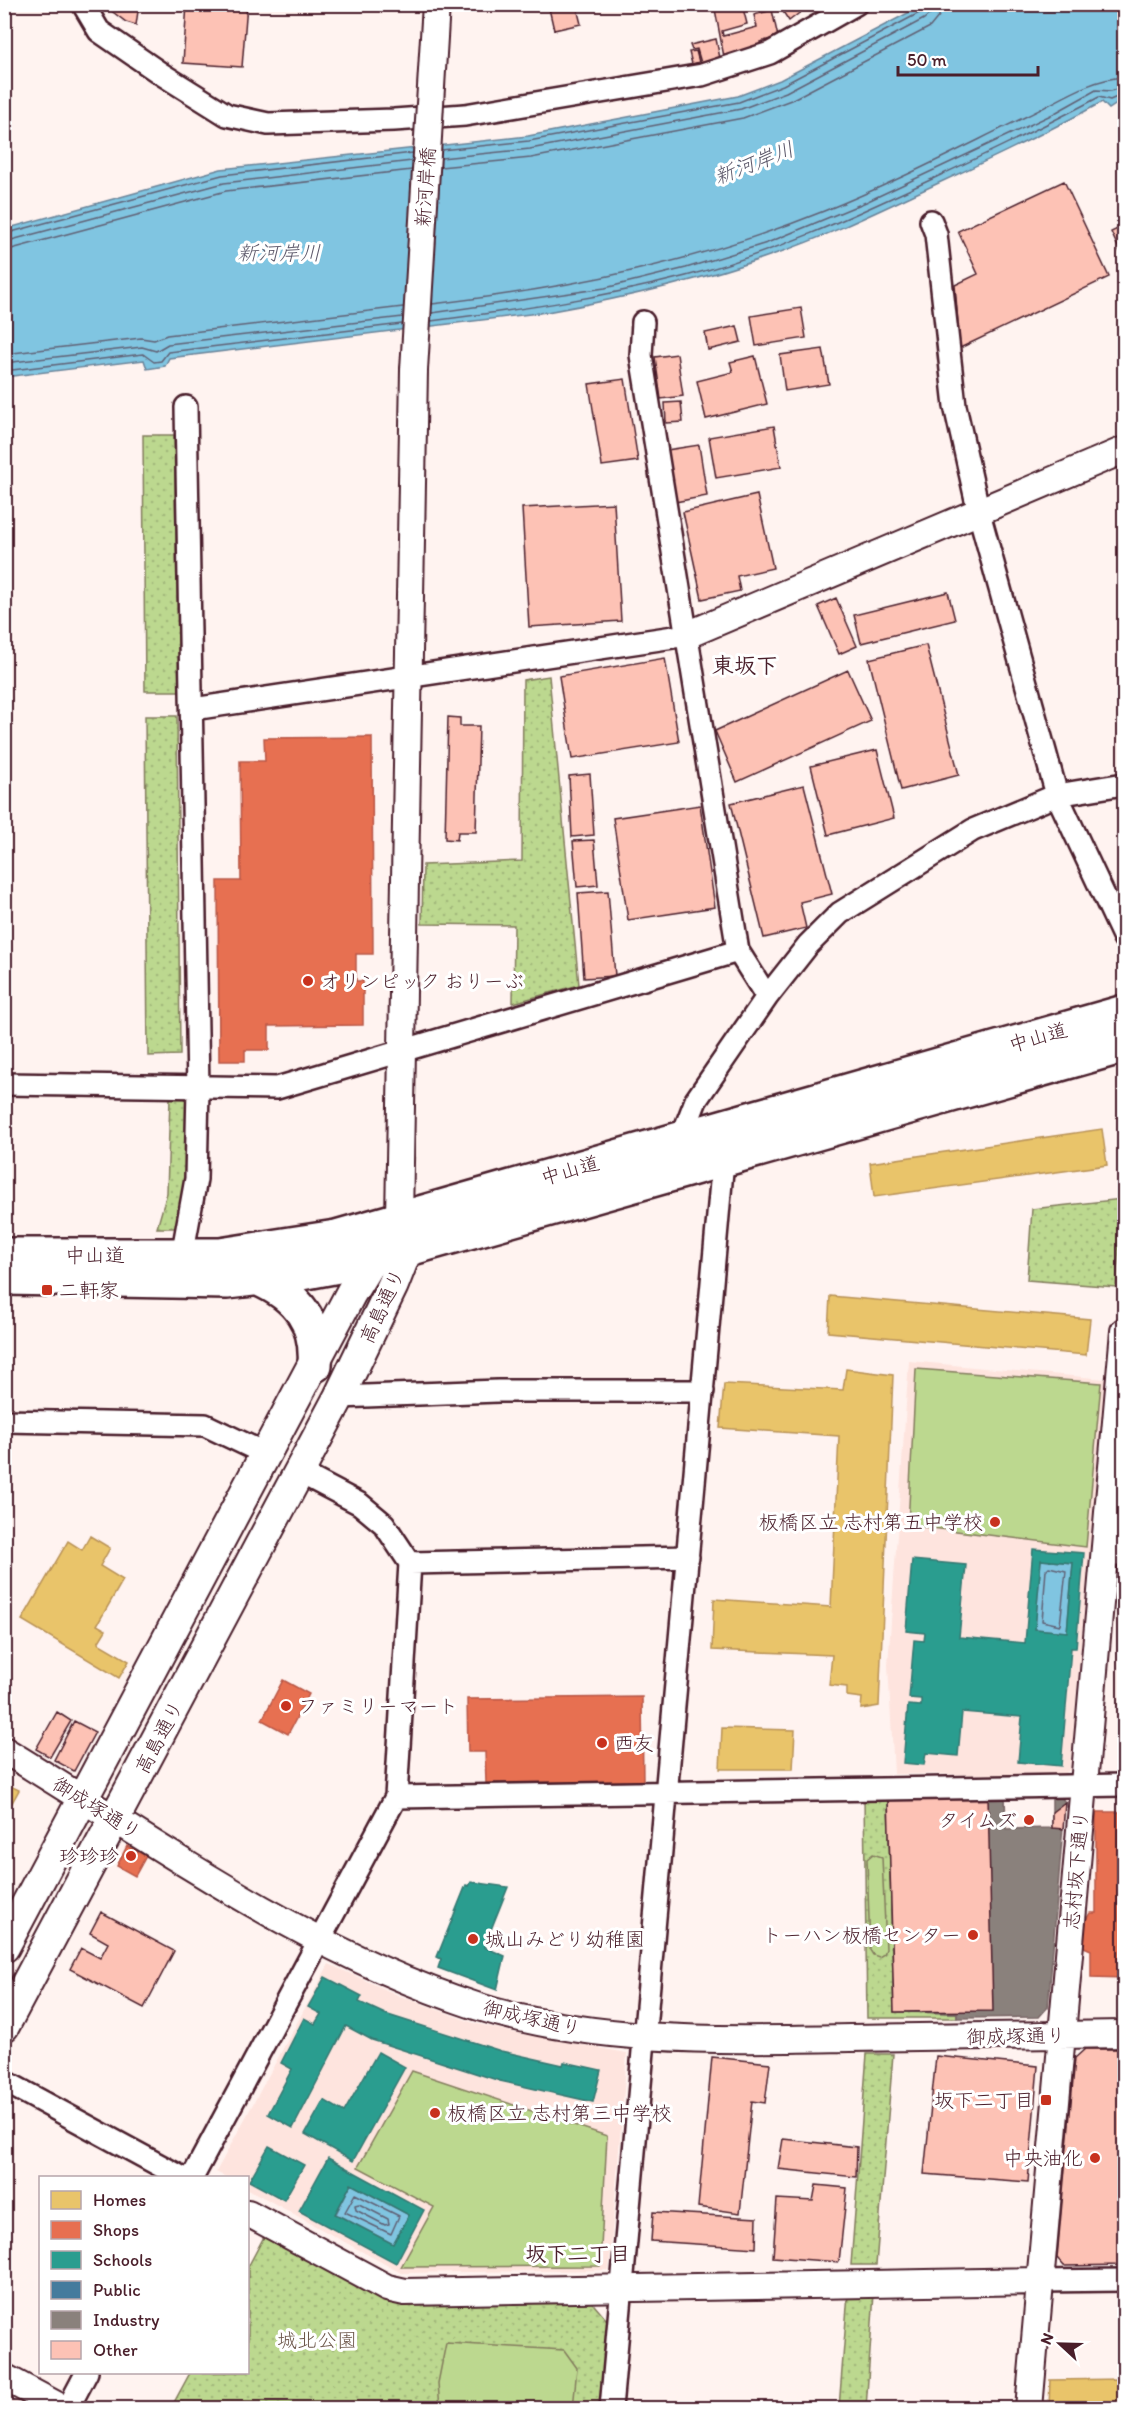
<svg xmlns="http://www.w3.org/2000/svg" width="1129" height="2413" font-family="Itim,'Klee One',sans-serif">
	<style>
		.built { fill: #fee4de }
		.green { fill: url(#green-dots); stroke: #837c5d; stroke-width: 1.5 }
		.pitch { fill: #bcd88f; stroke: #837c5d; stroke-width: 1.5 }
		.water { fill: #80c5e1; stroke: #6a8398; stroke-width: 1.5 }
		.homes { fill: #e9c46a; stroke: #b99257; stroke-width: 1.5 }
		.shops { fill: #e76f51; stroke: #b85746; stroke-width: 1.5 }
		.schools { fill: #2a9d8f; stroke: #347771; stroke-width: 1.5; fill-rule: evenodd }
		.public { fill: #457b9d; stroke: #465f7b; stroke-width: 1.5 }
		.industry { fill: #8a817c; stroke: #776464; stroke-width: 1.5 }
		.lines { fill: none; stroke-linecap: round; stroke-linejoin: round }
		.shore { stroke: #606174; stroke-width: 1.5 }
		.building { fill: #fdc2b5; stroke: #4a1f2b; stroke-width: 1.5 }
		.minor-casing { stroke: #4a1f2b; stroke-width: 26 }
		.tertiary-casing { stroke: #4a1f2b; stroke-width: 30 }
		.secondary-casing { stroke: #4a1f2b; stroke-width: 34 }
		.trunk-casing { stroke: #4a1f2b; stroke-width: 38 }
		.minor { stroke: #fff; stroke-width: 21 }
		.tertiary { stroke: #fff; stroke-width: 26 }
		.secondary { stroke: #fff; stroke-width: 30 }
		.trunk { stroke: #fff; stroke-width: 33 }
		.tertiary-bridge-casing { stroke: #4a1f2b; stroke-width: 30; stroke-linecap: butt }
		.tertiary-bridge { stroke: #fff; stroke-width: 26 }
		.poi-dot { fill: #c8321e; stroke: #fff; stroke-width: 2 }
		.labels { text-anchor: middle; stroke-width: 6; stroke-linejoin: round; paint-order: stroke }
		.street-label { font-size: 20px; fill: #4a1f2b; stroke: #fff }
		.poi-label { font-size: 20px; fill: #4a1f2b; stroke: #fff; text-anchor: start }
		.park-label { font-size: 20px; fill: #6c5649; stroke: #fff }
		.water-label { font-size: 21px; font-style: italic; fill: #5d596b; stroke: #fff }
		.neighbourhood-label { font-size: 21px; font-weight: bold; fill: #4a1f2b; stroke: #fff }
		.quarter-label { font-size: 22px; font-weight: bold; fill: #4a1f2b; stroke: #fff }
	</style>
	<defs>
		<pattern id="green-dots" width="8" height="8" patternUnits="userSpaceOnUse" patternTransform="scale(1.5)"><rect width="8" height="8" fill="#bcd88f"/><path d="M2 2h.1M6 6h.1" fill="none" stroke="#a3b97c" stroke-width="1.8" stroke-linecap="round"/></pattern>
	</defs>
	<rect width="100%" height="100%" fill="#fff3f0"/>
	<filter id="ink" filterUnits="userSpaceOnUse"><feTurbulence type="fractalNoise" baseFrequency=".0167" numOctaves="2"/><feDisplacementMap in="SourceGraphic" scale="12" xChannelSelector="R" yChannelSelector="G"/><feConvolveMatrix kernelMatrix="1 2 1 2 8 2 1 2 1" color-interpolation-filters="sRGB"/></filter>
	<g filter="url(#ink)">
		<path class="built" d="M909,1361L1105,1379L1070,1770L1063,1775L894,1774L888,1665Z
			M329,1964L400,1996L474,2023L511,2032L627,2053L609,2270L401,2273L248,2189V2178L226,2177L216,2172Z"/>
		<path class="green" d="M143,435H174L179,691H145Z
			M549,676L579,985L513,1003L514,925L422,924L423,865L522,861L523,680Z
			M145,716H177L180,1055L148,1056Z
			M170,1098H192L190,1181L180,1228H157L167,1193Z
			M1122,1199L1116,1287L1027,1280L1032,1209Z
			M864,1797H888L894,2011L957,2013V2018H867Z
			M867,2054H893L876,2265H851Z
			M266,2233L391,2302L589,2299L611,2325L602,2408H171L190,2373L248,2372V2267Z
			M848,2294H874L866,2408H839Z"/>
		<path class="pitch" d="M916,1369L1101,1383L1086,1547L908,1525Z
			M873,1854L882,1857L886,1949L884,1954L879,1957L873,1955L870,1950L867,1859Z
			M412,2071L607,2136L600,2266L401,2267L434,2207L358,2167Z
			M446,2343L564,2350L577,2368L573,2408H440L438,2383Z"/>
		<path class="water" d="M923,5H1124V99L1109,109L1102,102C1050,131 997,156 943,181C887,207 831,235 772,255C699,281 624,298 547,312L169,358L165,366L147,369L144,360L5,377V229L221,169L528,136L738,96L780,80Z
			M1041,1560L1073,1563L1067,1632L1035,1629Z
			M351,2184L409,2215L393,2244L336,2214Z"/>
		<path class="homes" d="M1102,1129L1107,1165L874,1197L870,1163Z
			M830,1296L1090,1319L1086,1355L828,1332Z
			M846,1369L893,1375L879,1706L861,1709L862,1698L847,1696V1687L829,1685L832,1655L712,1650L714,1599L831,1607L839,1436L720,1428L724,1384L843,1390Z
			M90,1536L110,1548L100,1566L123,1580L97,1625L106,1630L98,1643L129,1661L119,1678L22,1620L68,1541L82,1550Z
			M722,1728L795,1730L793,1769H720Z
			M4,1783L19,1790L4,1817Z
			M1124,2379V2408H1049L1050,2380Z"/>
		<path class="shops" d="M372,737L373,954H356V981H363V1025L269,1026V1050H245V1061H219L218,881H241L240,761H265L264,738Z
			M283,1680L309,1694L288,1734L262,1720Z
			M642,1697L643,1781L486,1783L485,1752H468L467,1699Z
			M1096,1812H1124V1978L1091,1977V1950L1084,1947L1085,1922L1090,1913H1096Z
			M127,1846L146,1856L135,1876L117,1866Z"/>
		<path class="schools" d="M1033,1549L1084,1553L1076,1648H1071L1061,1766L1018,1762L1022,1717L962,1712L958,1756L926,1753L924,1765L903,1763L908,1705L921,1706V1699L909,1698L914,1640L924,1641L925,1633L906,1631L912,1560L966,1565L959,1637L1025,1643ZM1041,1560L1073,1563L1067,1632L1035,1629Z
			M471,1882L508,1887L484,1947L505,1956L497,1990L438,1968L441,1959L437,1957L466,1885L469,1886Z
			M325,1977L362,1996L359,2002L385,2014L501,2051L563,2065L564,2062L601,2070L593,2102L500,2081L372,2040L346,2026L293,2128L268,2114L292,2069L281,2063L304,2018L315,2024L321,2014L308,2007Z
			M378,2052L405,2067L353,2161L305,2134L324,2100L344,2112Z
			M269,2146L304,2165L284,2200L249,2181Z
			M328,2158L424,2210L396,2263L299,2211ZM351,2184L409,2215L393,2244L335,2214Z"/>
		<path class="public" d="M4,1659L10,1666L5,1675H4Z"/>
		<path class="industry" d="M1059,1795L1065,1802L1048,2007L1039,2017L957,2018V2013L894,2012L888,1797L1005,1796L1006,1829L1052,1828V1796Z"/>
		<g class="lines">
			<path class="shore" d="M441,150L529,141L739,102L783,85L921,12L925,4
				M441,158L530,149L741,109L786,92L924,19L930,14L932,4
				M440,167L531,158L743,118L791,100L930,27L939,16L941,4
				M4,234L222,175L413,153
				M4,242L224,183L412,161
				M4,251L226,191L412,170
				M432,304C569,288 696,263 824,211C892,184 959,149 1025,117C1058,102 1088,79 1124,77
				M432,313L605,288L686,268L767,243L866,202L1053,114L1096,90L1111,91L1124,86
				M431,321C518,310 602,298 686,276C771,254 849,218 928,181C986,154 1043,127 1099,97L1110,100L1124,94
				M4,354L141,338L154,340L167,335L403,307
				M4,363L142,347L156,351L168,344L403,317
				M4,371L143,354L154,362L161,361L168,352L402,324
				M1049,1567L1066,1571L1060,1625L1042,1621L1046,1570Z
				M355,2194L399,2216L391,2234L345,2212Z
				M359,2204L388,2219L389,2224L385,2225L356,2210L355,2205Z"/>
		</g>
		<path class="building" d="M139,4L136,25L126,22L105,6Z
			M187,4H247L242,67L183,63Z
			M548,4H576L581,24L554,30Z
			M714,4H742L747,24L722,31L723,36L757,27L754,15L772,10L778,37L760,42L762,47L724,57Z
			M778,4H811L789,21Z
			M716,39L720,58L701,63L697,49L692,50L690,45Z
			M696,51L699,62L692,64L689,52Z
			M1064,181L1109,277L960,348L955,285L978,274L958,231Z
			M1124,226V260L1111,232Z
			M801,308L806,338L756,346L751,316Z
			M737,326L741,342L708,350L705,333Z
			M823,349L829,384L785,391L780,355Z
			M677,354L683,396L661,399L655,357Z
			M755,356L767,404L706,419L697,381L733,372L730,362Z
			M625,379L638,461L602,466L589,384Z
			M681,402L683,422L666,423L665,403Z
			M774,426L781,467L716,478L709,437Z
			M699,445L707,496L675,502L667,450Z
			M757,495L773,568L737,576L740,591L702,599L683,512Z
			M614,503L621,621L529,627L522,508Z
			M948,592L955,620L861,643L854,615Z
			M836,598L857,646L839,654L818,606Z
			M926,645L959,775L901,790L869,659Z
			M665,658L679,742L572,759L559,676Z
			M848,670L871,721L737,782L715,731Z
			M448,717L460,718V726H479L476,832H458L457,840L445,839Z
			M877,750L894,818L828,835L811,766Z
			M590,774L594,835L572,837L569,776Z
			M804,785L832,894L800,902L806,928L764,938L731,803Z
			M700,805L715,907L628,920L613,818Z
			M594,840L598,885L577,887L573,841Z
			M608,891L615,976L584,978L578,893Z
			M57,1712L71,1721L50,1757L36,1749Z
			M74,1721L95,1732L74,1771L54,1760Z
			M988,1796L993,2011L894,2012L888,1797Z
			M1065,1802L1063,1829L1052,1828V1812Z
			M101,1912L174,1951L144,2008L70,1969L81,1948L100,1958L108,1943L90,1933Z
			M1085,2049H1124V2265L1064,2266L1057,2258L1075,2058Z
			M936,2056L1038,2066L1028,2182L924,2174Z
			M712,2057L770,2063L765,2103L752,2101L740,2213L698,2207Z
			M783,2139L857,2147L856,2177L778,2169Z
			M816,2185L847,2188L839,2262L773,2257L777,2199L813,2201Z
			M653,2212L757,2218L756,2248L651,2241Z"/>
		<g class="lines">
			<g class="minor-casing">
				<path id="minor" d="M83,4L99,31L160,73L227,115L268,124L394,120L465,115L702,75L770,53L856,4
					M931,221L936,234L955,406L979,513L1057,795L1124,938
					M643,322L641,355L738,951L767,997
					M193,709L687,635
					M4,1084L277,1088L738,951
					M681,1139L696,1100L767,997L808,945L840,913L973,830L1057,795L1124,784
					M182,1256L196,1179L198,1089L186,407
					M339,1397L498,1391H703
					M4,1421L205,1425L268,1455
					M1105,1554H1124
					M410,1563L688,1557
					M396,1797L1124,1785
					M4,2081L183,2178
					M192,2178L396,1797L410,1563L384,1524L360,1504L299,1472
					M1040,2281L1124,2280
					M68,2408L87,2372
					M611,2408L723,1160"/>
			</g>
			<g class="tertiary-casing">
				<path id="tertiary" d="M687,635L1124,450
					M399,1219L414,370
					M4,1750C157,1843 305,1951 476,2006C597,2044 724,2040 850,2038C941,2036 1033,2036 1124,2034
					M248,2213L387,2288L405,2292L1040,2281
					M4,2377L62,2408
					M1029,2408L1124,1331"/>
			</g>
			<g class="secondary-casing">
				<path id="secondary" d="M4,1947L351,1293L380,1246
					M4,2026L339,1397L393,1285L406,1252L402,1231"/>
			</g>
			<g class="trunk-casing">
				<path id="trunk" d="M4,1255H220L336,1237L1124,1012
					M4,1278L227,1282L296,1274L370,1260L1124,1046
					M259,1279C298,1296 318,1323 315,1365"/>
			</g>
			<use href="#minor" class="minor"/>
			<use href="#tertiary" class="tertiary"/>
			<use href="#secondary" class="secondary"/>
			<use href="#trunk" class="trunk"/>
			<g class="tertiary-bridge-casing">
				<path id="tertiary-bridge" d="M414,370L436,4"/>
			</g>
			<use href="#tertiary-bridge" class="tertiary-bridge"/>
		</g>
	</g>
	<g class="poi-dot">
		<circle cx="308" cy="981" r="6"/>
		<rect x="41" y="1284" width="12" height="12" rx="3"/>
		<circle cx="995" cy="1522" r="6"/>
		<circle cx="286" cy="1706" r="6"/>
		<circle cx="602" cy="1743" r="6"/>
		<circle cx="1029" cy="1820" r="6"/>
		<circle cx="131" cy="1856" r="6"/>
		<circle cx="973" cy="1935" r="6"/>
		<circle cx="473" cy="1939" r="6"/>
		<rect x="1040" y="2094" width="12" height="12" rx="3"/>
		<circle cx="435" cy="2113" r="6"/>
		<circle cx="1095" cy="2158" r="6"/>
	</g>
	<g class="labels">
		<g class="street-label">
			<text transform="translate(425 187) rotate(-86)" y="7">新河岸橋</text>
			<text transform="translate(1038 1037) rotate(-16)" y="7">中山道</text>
			<text transform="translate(570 1170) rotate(-16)" y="7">中山道</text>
			<text x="95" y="1262">中山道</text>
			<text transform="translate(382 1306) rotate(-65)" y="7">高島通り</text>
			<text transform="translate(159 1737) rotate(-62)" y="7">高島通り</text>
			<text transform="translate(97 1808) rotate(32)" y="7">御成塚通り</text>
			<text transform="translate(1076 1870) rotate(-85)" y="7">志村坂下通り</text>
			<text transform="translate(532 2018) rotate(13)" y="7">御成塚通り</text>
			<text transform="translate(1016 2036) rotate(-1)" y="7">御成塚通り</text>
		</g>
		<g class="poi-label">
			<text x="320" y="988">オリンピック おりーぶ</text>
			<text x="59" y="1297">二軒家</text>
			<text x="983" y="1529" text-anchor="end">板橋区立 志村第五中学校</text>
			<text x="298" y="1713">ファミリーマート</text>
			<text x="614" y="1750">西友</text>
			<text x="1017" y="1827" text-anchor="end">タイムズ</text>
			<text x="119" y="1863" text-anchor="end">珍珍珍</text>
			<text x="961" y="1942" text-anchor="end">トーハン板橋センター</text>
			<text x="485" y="1946">城山みどり幼稚園</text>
			<text x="1034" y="2107" text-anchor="end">坂下二丁目</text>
			<text x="447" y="2120">板橋区立 志村第三中学校</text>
			<text x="1083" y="2165" text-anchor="end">中央油化</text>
		</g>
		<g class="park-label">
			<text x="317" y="2347">城北公園</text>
		</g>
		<g class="water-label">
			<text transform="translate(754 163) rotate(-21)" y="7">新河岸川</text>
			<text x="279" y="260">新河岸川</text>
		</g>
		<g class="neighbourhood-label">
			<text x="578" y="2261">坂下二丁目</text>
		</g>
		<g class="quarter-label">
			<text x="745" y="673">東坂下</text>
		</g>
	</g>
	<rect width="1129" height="2413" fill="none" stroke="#fff" stroke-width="24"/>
	<rect x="12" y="12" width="1105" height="2389" fill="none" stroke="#4a1f2b" stroke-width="2" filter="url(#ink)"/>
	<rect x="39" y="2176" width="210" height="198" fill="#ffffff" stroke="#b7a5aa" stroke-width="1.5"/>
	<rect x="51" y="2191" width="30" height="18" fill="#e9c46a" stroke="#b7a5aa" stroke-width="1.5"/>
	<text x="93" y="2206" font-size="18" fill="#4a1f2b">Homes</text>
	<rect x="51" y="2221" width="30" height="18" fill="#e76f51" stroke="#b7a5aa" stroke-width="1.5"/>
	<text x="93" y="2236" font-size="18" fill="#4a1f2b">Shops</text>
	<rect x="51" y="2251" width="30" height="18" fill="#2a9d8f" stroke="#b7a5aa" stroke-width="1.5"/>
	<text x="93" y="2266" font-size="18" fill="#4a1f2b">Schools</text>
	<rect x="51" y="2281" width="30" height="18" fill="#457b9d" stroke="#b7a5aa" stroke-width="1.5"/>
	<text x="93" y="2296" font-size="18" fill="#4a1f2b">Public</text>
	<rect x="51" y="2311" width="30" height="18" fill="#8a817c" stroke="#b7a5aa" stroke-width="1.5"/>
	<text x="93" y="2326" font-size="18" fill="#4a1f2b">Industry</text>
	<rect x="51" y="2341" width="30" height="18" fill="#fdc2b5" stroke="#b7a5aa" stroke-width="1.5"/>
	<text x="93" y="2356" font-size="18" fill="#4a1f2b">Other</text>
	<g transform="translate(1060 2344) rotate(292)" stroke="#ffffff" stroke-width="4.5" paint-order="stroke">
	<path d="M0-4.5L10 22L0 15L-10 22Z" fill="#4a1f2b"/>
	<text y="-9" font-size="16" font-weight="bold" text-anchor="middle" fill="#4a1f2b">N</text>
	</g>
	<path d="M898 66v9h140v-9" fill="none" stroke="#4a1f2b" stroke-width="3"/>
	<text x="907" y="66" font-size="18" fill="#4a1f2b" stroke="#ffffff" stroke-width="4.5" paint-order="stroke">50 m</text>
</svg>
